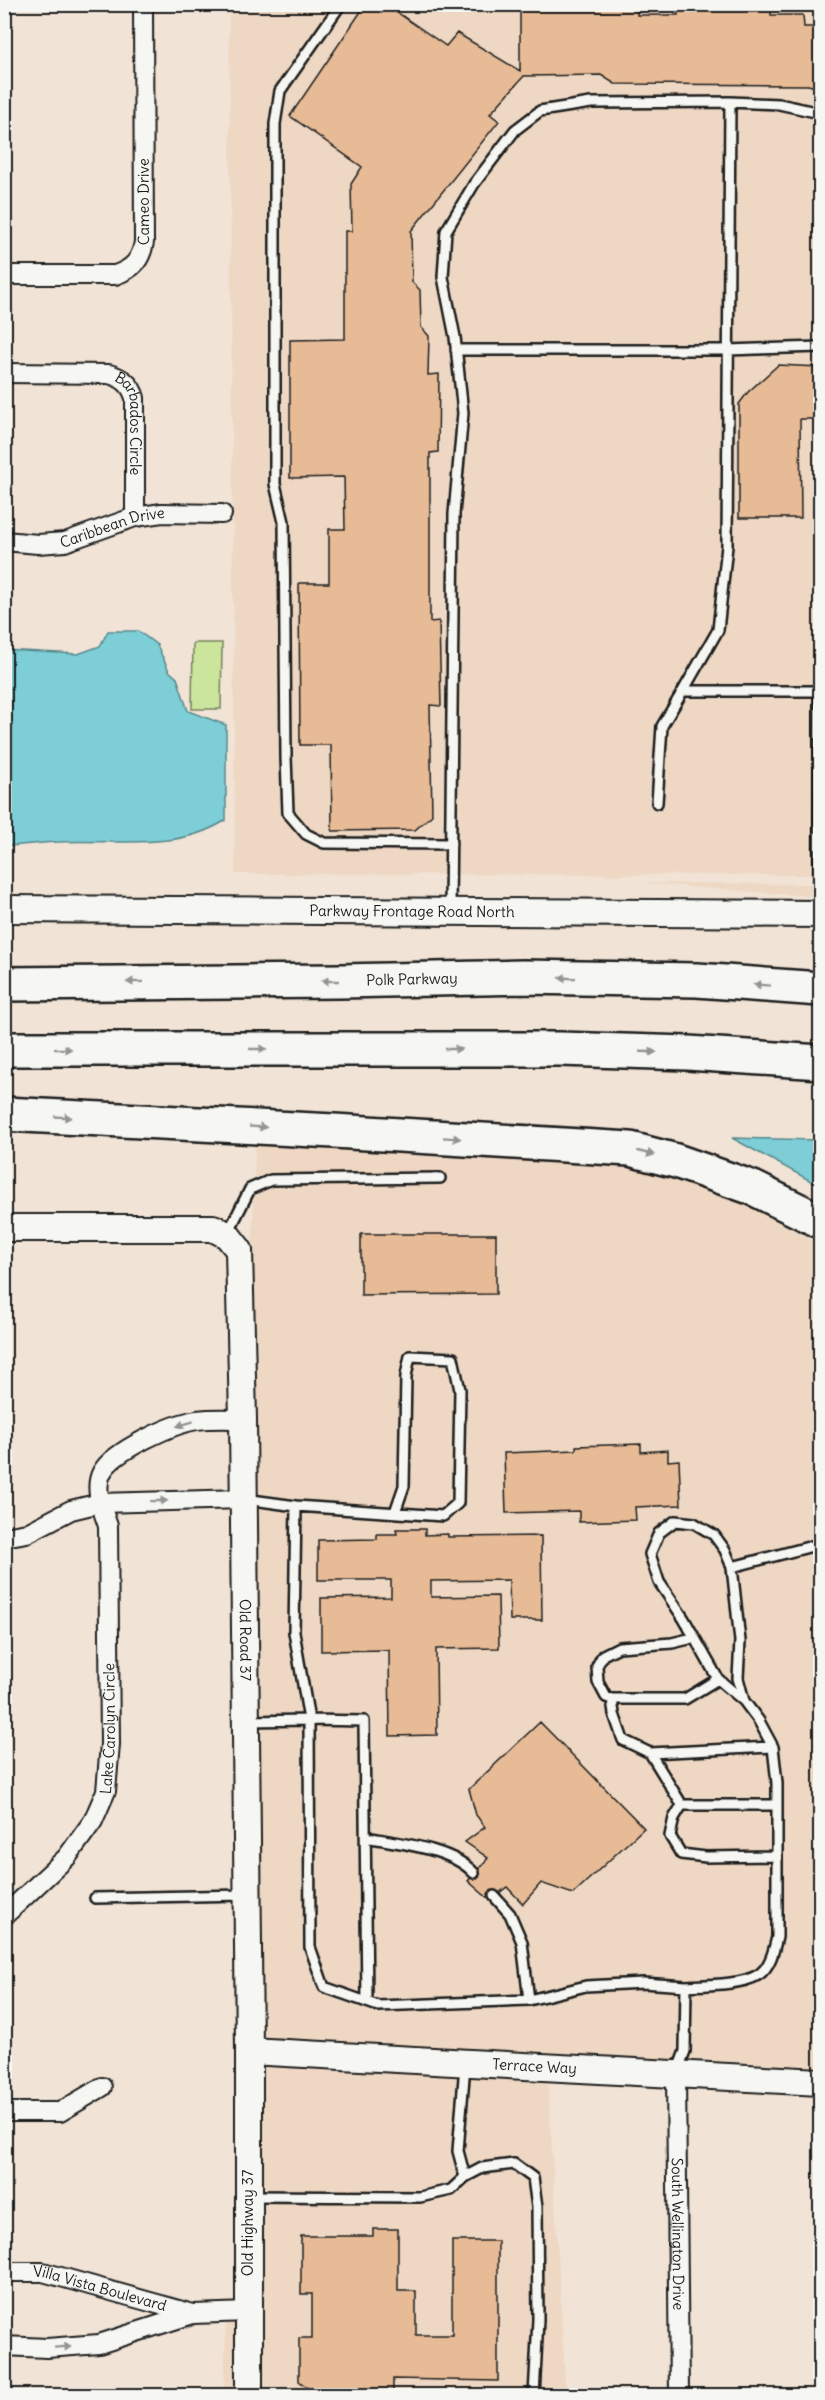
<svg xmlns="http://www.w3.org/2000/svg" width="825" height="2400" font-family="Delius,sans-serif">
	<style>
		.built { fill: #eed8c3 }
		.green { fill: #cce59c; stroke: #74805c; stroke-width: 1.5 }
		.water { fill: #7dced6; stroke: #56878c; stroke-width: 1.5 }
		.building { fill: #e6bb96; stroke: #1c1c1c; stroke-width: 1.5 }
		.lines { fill: none; stroke-linecap: round; stroke-linejoin: round }
		.lane-casing { stroke: #1c1c1c; stroke-width: 14 }
		.street-casing { stroke: #1c1c1c; stroke-width: 22 }
		.secondary-casing { stroke: #1c1c1c; stroke-width: 30 }
		.highway-casing { stroke: #1c1c1c; stroke-width: 38 }
		.lane { stroke: #f6f6f2; stroke-width: 9 }
		.street { stroke: #f6f6f2; stroke-width: 18 }
		.secondary { stroke: #f6f6f2; stroke-width: 26 }
		.highway { stroke: #f6f6f2; stroke-width: 33 }
		.oneway { fill: #949492 }
		.labels { text-anchor: middle; stroke-width: 4.5; stroke-linejoin: round; paint-order: stroke }
		.street-label { font-size: 15px; fill: #1c1c1c; stroke: #f6f6f2 }
	</style>
	<rect width="100%" height="100%" fill="#f1e4d6"/>
	<filter id="ink" filterUnits="userSpaceOnUse"><feTurbulence type="fractalNoise" baseFrequency=".0167" numOctaves="2"/><feDisplacementMap in="SourceGraphic" scale="12" xChannelSelector="R" yChannelSelector="G"/><feConvolveMatrix kernelMatrix="1 2 1 2 8 2 1 2 1" color-interpolation-filters="sRGB"/></filter>
	<g filter="url(#ink)">
		<path class="built" d="M229,5H820V875L235,874Z
			M640,883L820,884V896H807Z
			M255,1145L574,1158L658,1173L745,1205L820,1244V2071L258,2041L251,1304Z
			M258,2062L548,2078L566,2395L258,2396Z
			M226,2322H239V2395L224,2396Z"/>
		<path class="green" d="M193,643H222L221,709H192Z"/>
		<path class="water" d="M108,631H138L157,645L169,671L177,678L188,711L226,725V820C177,852 116,839 60,842C41,842 23,846 5,846V650L78,654L100,646Z
			M732,1138L820,1140V1186Z"/>
		<path class="building" d="M366,4H385L446,46L457,33L520,71V4H637V15H678V4H771V15H803L804,27H820V88L808,85L615,84L601,75L524,76L490,114L499,121L411,231L412,282L420,290L421,327L429,336L428,375L439,374L438,452L430,453V622L439,621L441,706L430,705L432,815L415,830L332,831L331,745H300L299,583H329V529H345L344,477L290,478V340L345,339V231H352L351,184L362,167L290,116Z
			M778,365L820,367V419H800L801,518H739V404L748,392Z
			M361,1234H496V1294L361,1295Z
			M641,1444V1452L668,1450V1461L679,1460L681,1505L635,1507L636,1520L579,1522V1511L506,1513L504,1453L576,1450V1446Z
			M396,1529H425V1535L448,1534V1537L541,1536L542,1620H510L509,1580L431,1581V1597L498,1596L499,1648L436,1649L437,1735L390,1736L389,1650L321,1651V1598L391,1597V1580H318V1540L377,1539V1534H397Z
			M540,1722L644,1828L573,1894L541,1883L523,1904L507,1887L490,1900L468,1881L488,1858L465,1842L485,1827L476,1815L469,1789Z
			M373,2229H398V2291H416V2335H452V2241H498V2381L393,2379V2391H312L299,2381V2338H312V2294H301V2236H373Z"/>
		<g class="lines">
			<g class="lane-casing">
				<path id="lane" d="M341,4L280,91L275,124V484L284,522L286,757L288,813L306,834L324,843L451,844
					M456,350H728L820,347
					M683,691L718,630L727,546L730,102
					M657,803L662,726L683,691H819
					M450,909L454,514L463,413L455,337L443,277L446,231L474,184L515,130L540,111L591,103L730,102L779,104L820,113
					M819,912L820,691
					M228,1233L250,1189L271,1180L440,1178
					M245,1499L296,1506L443,1516L458,1503L460,1390L453,1358L410,1356L406,1376L404,1486L395,1512
					M296,1506L294,1632L309,1720L364,1721L367,2002
					M732,1567L820,1544
					M693,1638L672,1643L619,1647L603,1655L597,1666L598,1682L606,1697L612,1699H685L718,1679
					M612,1699L614,1714L623,1740L650,1753L773,1747
					M247,1721L309,1720L310,1947L324,1987L378,2006L529,2000L586,1986L643,1983L686,1986L685,2051L677,2072
					M650,1753L682,1805H776
					M682,1805L674,1818L670,1836L681,1854L706,1857L777,1856
					M366,1837C398,1843 452,1848 474,1873
					M494,1896L510,1914L522,1942L529,2000
					M95,1898L245,1895
					M686,1986C705,1985 742,1985 758,1975C770,1968 774,1950 777,1937V1783L773,1747L759,1721L744,1701L718,1679L684,1619L659,1582L650,1554L659,1533L675,1521L694,1523L714,1535L725,1550L732,1567L740,1641L738,1678L744,1701
					M465,2177L482,2168L514,2164L533,2178L537,2207L538,2319L534,2396
					M250,2196L420,2197L451,2190L465,2177L458,2151L465,2065"/>
			</g>
			<g class="street-casing">
				<g id="street">
					<path id="s1" d="M4,275H115C133,269 141,260 144,242L143,4"/>
					<path id="s2" d="M4,373L109,374C123,378 131,384 135,398V517"/>
					<path id="s3" d="M4,541L38,544L65,542L135,517L162,513L222,514"/>
					<path d="M4,1537L27,1533L71,1510L100,1503L243,1499"/>
					<path id="s4" d="M4,1916L67,1857L93,1821L106,1791L110,1744L108,1526C103,1511 93,1488 102,1472C114,1450 173,1424 197,1420C212,1418 228,1419 243,1419"/>
					<path id="s5" d="M676,2074L679,2396"/>
					<path d="M4,2112H60L102,2087"/>
					<path id="s6" d="M4,2272H43L193,2314"/>
					<path d="M4,2346L47,2348L99,2344L193,2314L248,2312"/>
				</g>
			</g>
			<g class="secondary-casing">
				<g id="secondary">
					<path id="s7" d="M4,909L820,914"/>
					<path id="s8" d="M4,1228H213L227,1235L239,1250L243,1419L249,2051V2396"/>
					<path id="s9" d="M249,2051L820,2082"/>
				</g>
			</g>
			<g class="highway-casing">
				<g id="highway">
					<path id="s10" d="M4,984L341,981L523,977L697,980L820,989"/>
					<path d="M4,1049H560L688,1053L820,1062"/>
					<path d="M4,1114L334,1131L630,1149L676,1161L753,1188L820,1221"/>
				</g>
			</g>
			<use href="#lane" class="lane"/>
			<use href="#street" class="street"/>
			<use href="#secondary" class="secondary"/>
			<use href="#highway" class="highway"/>
		</g>
		<defs><path id="oneway-solid" d="M-6-.8H1V-3.2L6.5 0L1 3.2V.8H-6Z" transform="scale(1.5)"/></defs>
		<g class="oneway">
			<use href="#oneway-solid" transform="translate(567 978) rotate(-179)"/>
			<use href="#oneway-solid" transform="translate(330 981) rotate(180)"/>
			<use href="#oneway-solid" transform="translate(135 982) rotate(179)"/>
			<use href="#oneway-solid" transform="translate(762 985) rotate(-176)"/>
			<use href="#oneway-solid" transform="translate(63 1049)"/>
			<use href="#oneway-solid" transform="translate(258 1049)"/>
			<use href="#oneway-solid" transform="translate(453 1049)"/>
			<use href="#oneway-solid" transform="translate(648 1052) rotate(2)"/>
			<use href="#oneway-solid" transform="translate(63 1117) rotate(3)"/>
			<use href="#oneway-solid" transform="translate(258 1127) rotate(3)"/>
			<use href="#oneway-solid" transform="translate(452 1138) rotate(4)"/>
			<use href="#oneway-solid" transform="translate(646 1153) rotate(14)"/>
			<use href="#oneway-solid" transform="translate(185 1424) rotate(163)"/>
			<use href="#oneway-solid" transform="translate(159 1501) rotate(-1)"/>
			<use href="#oneway-solid" transform="translate(63 2347) rotate(-4)"/>
		</g>
	</g>
	<g class="labels">
		<g class="street-label">
			<text dy="5" stroke="none"><textPath href="#s1" startOffset="198">Cameo Drive</textPath></text>
			<text dy="5" stroke="none"><textPath href="#s2" startOffset="166">Barbados Circle</textPath></text>
			<text dy="5" stroke="none"><textPath href="#s3" startOffset="111">Caribbean Drive</textPath></text>
			<text dy="5" stroke="none"><textPath href="#s7" startOffset="408">Parkway Frontage Road North</textPath></text>
			<text dy="5" stroke="none"><textPath href="#s10" startOffset="408">Polk Parkway</textPath></text>
			<text dy="5" stroke="none"><textPath href="#s8" startOffset="634">Old Road 37</textPath></text>
			<text dy="5" stroke="none"><textPath href="#s4" startOffset="226">Lake Carolyn Circle</textPath></text>
			<text dy="5" stroke="none"><textPath href="#s9" startOffset="286">Terrace Way</textPath></text>
			<text transform="translate(248 2223) rotate(-90)" y="5">Old Highway 37</text>
			<text dy="5" stroke="none"><textPath href="#s5" startOffset="160">South Wellington Drive</textPath></text>
			<text dy="5" stroke="none"><textPath href="#s6" startOffset="98">Villa Vista Boulevard</textPath></text>
		</g>
	</g>
	<rect width="825" height="2400" fill="none" stroke="#f6f6f2" stroke-width="24"/>
	<rect x="12" y="12" width="801" height="2376" fill="none" stroke="#1c1c1c" stroke-width="2" filter="url(#ink)"/>
</svg>
